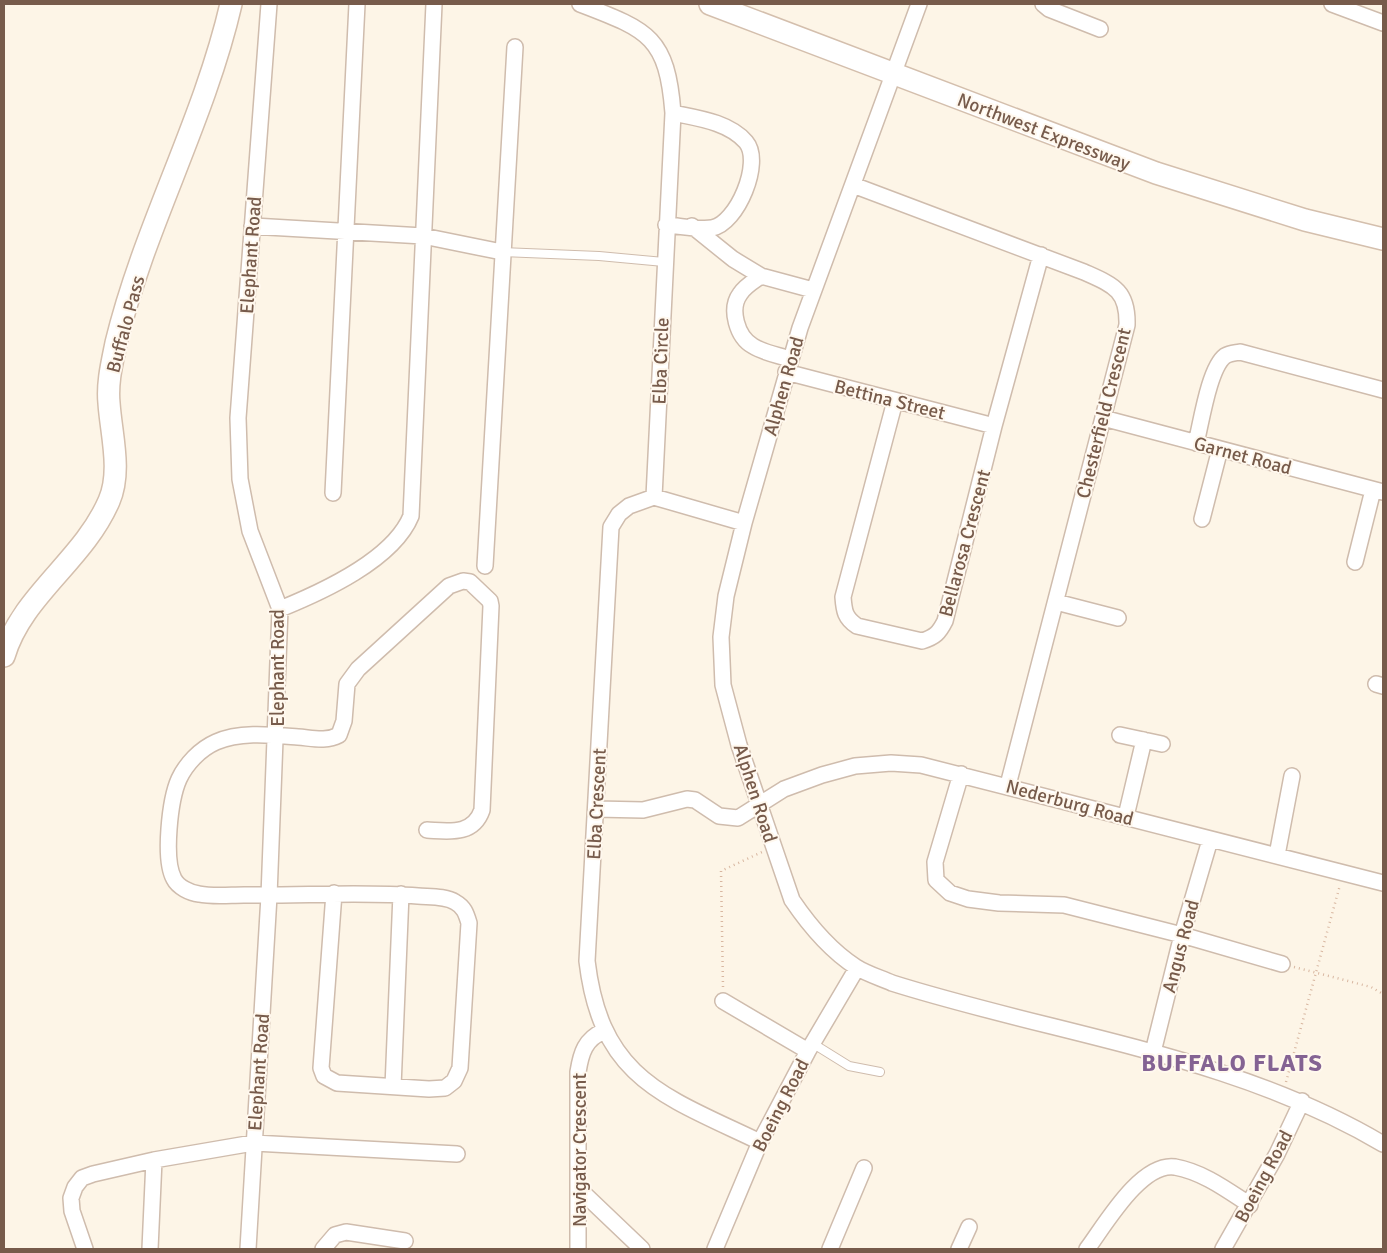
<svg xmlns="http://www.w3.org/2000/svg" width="1387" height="1253" font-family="Signika,sans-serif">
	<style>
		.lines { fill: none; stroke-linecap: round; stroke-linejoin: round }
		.lane-casing { stroke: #cfbcad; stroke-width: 10 }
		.street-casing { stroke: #cfbcad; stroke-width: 18 }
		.secondary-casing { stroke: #d4bfad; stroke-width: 24 }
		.path { stroke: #d8b7a1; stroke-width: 2.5; stroke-dasharray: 1 4; stroke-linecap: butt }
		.lane { stroke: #fff; stroke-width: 8 }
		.street { stroke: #fff; stroke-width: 15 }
		.secondary { stroke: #fff; stroke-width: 21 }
		.labels { text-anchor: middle; stroke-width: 4; stroke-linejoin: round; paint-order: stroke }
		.street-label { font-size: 19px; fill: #775b4b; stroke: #fff8ee }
		.district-label { font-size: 24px; font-weight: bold; letter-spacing: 1px; fill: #846393; stroke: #fff8ee }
	</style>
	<rect width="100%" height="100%" fill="#fdf5e7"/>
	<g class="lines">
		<g class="lane-casing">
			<path id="lane" d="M502,252L599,256L664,262
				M812,1043L849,1066L880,1072"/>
		</g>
		<g class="street-casing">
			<path id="street" d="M580,4C648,30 667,36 673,113L654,497
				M919,4L800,328L744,523L726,596L721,637L723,685L739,745L792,900C809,925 831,951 856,967C867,974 881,978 892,983C1057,1035 1233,1055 1383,1144
				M1043,4L1049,9L1100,29
				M1332,4L1383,23
				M853,185L1084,272C1113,285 1128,290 1127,325L1008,785
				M666,225C681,226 698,230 712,228C737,224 763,162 746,142C729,122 697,118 673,113
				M252,226L423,236L502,252
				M692,226L733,259L761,276L813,290
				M761,276C754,281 745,286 740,294C729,309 737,337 753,346C764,353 778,355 790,359
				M786,372L994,426
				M895,401L843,597C844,611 845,618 857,626L922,641C935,637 939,633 945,621L994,426L1041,255
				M1103,418L1383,492
				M1196,443C1201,424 1209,368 1225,356C1230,353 1235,353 1240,352L1383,390
				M333,493L357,4
				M1202,519L1220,449
				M744,523L654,497L629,506L619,514L611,527L587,961C601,1079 664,1096 760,1142
				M1355,562L1373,490
				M485,566L515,47
				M1056,602L1118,618
				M280,609C322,592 393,560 411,516L434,4
				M1376,684L1383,686
				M1120,735L1162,744
				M961,774L935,862L936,880L950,893L968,899L999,903L1064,905L1182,935L1282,964
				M596,809L643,810L687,799L695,800L719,816L738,818L784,789L822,775L855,766L891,763L921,765L1383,883
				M1126,816L1144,740
				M1277,855L1292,776
				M334,893L321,1068L324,1076L337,1083L429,1089L445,1088L454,1081L460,1068L469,923C466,913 464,907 455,902C446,896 429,897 418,896C360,891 302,896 244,895C230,895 213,897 199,894C190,893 178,887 174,879C163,859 170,799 179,779C186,764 200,749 216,742C240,731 273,735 298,737C312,738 326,742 339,735L344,721L347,684L358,669L449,586L463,581L470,582L490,601L491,606L482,810C473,836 448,831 427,830
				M723,1001L808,1051
				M1153,1052L1182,935L1210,840
				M393,1087L401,894
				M578,1188L642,1249
				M85,1249L72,1211L71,1198L75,1187L82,1178L93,1174L154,1160L253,1143L457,1154
				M150,1249L154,1160
				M248,1249L269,896L280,609L250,531L240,479L238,418L269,4
				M323,1249L335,1235L346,1232L405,1241
				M578,1249V1072C581,1053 585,1039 604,1031
				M715,1249L760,1142L808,1051L857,968
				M830,1249L864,1168
				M959,1249L969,1227
				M1087,1249C1105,1225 1141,1162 1175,1167C1203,1172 1227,1190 1250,1205
				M1223,1249L1277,1154L1302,1101"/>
		</g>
		<g class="secondary-casing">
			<path id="secondary" d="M710,4L1156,173L1305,220L1383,239
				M4,656C22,595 83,561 109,501C122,471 111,434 109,403C107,383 112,363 116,343C144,227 204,121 231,4"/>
		</g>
		<path class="path" d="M1294,967L1371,987L1383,994
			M723,987L721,871L762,852
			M1286,1082L1340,885"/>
		<use href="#lane" class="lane"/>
		<use href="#street" class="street"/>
		<use href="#secondary" class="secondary"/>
	</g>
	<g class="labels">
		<g class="street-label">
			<text transform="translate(1044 131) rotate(21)" y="7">Northwest Expressway</text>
			<text transform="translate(250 255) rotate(-86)" y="7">Elephant Road</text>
			<text transform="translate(125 324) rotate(-75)" y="7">Buffalo Pass</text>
			<text transform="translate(660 361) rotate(-88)" y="7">Elba Circle</text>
			<text transform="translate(783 386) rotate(-74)" y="7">Alphen Road</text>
			<text transform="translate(890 399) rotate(14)" y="7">Bettina Street</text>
			<text transform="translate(1103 413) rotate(-76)" y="7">Chesterfield Crescent</text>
			<text transform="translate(1243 455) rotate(15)" y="7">Garnet Road</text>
			<text transform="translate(964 543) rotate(-75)" y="7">Bellarosa Crescent</text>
			<text transform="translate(277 668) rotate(-90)" y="7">Elephant Road</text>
			<text transform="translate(756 793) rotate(72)" y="7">Alphen Road</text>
			<text transform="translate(1070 802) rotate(15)" y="7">Nederburg Road</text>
			<text transform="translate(596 804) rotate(-87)" y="7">Elba Crescent</text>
			<text transform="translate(1180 946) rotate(-75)" y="7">Angus Road</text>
			<text transform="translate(258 1072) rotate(-86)" y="7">Elephant Road</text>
			<text transform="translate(780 1105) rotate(-63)" y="7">Boeing Road</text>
			<text transform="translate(579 1150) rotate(-90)" y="7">Navigator Crescent</text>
			<text transform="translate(1263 1176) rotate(-62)" y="7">Boeing Road</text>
		</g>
		<g class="district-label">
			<text x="1232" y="1071">BUFFALO FLATS</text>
		</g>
	</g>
	<rect width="1387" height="1253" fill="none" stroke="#775b4b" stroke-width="10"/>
</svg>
